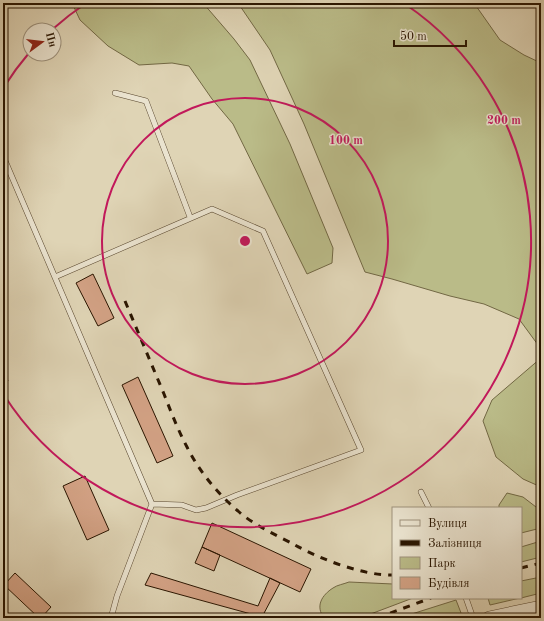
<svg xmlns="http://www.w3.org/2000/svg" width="544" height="621" font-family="'Old Standard TT',serif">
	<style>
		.green { fill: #babb88; stroke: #726844 }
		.building { fill: #d3a285; stroke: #2a1500 }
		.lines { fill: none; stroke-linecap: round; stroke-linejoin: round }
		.service-casing { stroke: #57452d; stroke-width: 6 }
		.tertiary-casing { stroke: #57452d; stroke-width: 14 }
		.service { stroke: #eae3cf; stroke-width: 5 }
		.tertiary { stroke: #eae3cf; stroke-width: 13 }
		.rail { stroke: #2a1500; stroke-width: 3; stroke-dasharray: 7 7; stroke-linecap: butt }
		.ring { fill: none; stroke: #c2185b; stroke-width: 2 }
		.centre { fill: #c2185b; stroke: #eae3cf; stroke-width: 2 }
		.ring-label { font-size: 12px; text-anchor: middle; font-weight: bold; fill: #c2185b; stroke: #eae3cf; stroke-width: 3; stroke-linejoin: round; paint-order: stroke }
	</style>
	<rect width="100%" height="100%" fill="#dfd4b5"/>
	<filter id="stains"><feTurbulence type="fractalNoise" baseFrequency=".005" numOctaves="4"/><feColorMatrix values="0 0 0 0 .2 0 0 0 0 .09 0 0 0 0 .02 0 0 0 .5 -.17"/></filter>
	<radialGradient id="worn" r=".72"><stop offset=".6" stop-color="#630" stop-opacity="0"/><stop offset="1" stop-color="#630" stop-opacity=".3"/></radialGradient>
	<path class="green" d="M72,3H203L234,39L250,60L290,144L333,248L332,263L307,274L233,124L212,99L189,66L172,63L139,65L108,46L80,20Z
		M238,3H474L500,40L524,55L541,63V349L519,319L484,304L450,296L392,279L365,272L304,124L270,50Z
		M541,358V487L523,479L496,457L483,421L492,400Z
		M507,493L523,497L536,507L541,508V528L521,533V508H499V505Z
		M541,541V557L521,562V547Z
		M541,577V593L521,598V581Z
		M349,582L393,584V598H413L360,618H324C315,606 322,595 333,588C337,585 344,584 349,582Z
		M488,598H520L490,605Z
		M456,600L463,618H399Z"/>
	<path class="building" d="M93,274L114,318L98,326L76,283Z
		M3,370L8,381L3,384Z
		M138,377L173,456L157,463L122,385Z
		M85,476L109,530L87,540L63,486Z
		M212,523L311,569L300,592L202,547Z
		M202,547L220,555L214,571L195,563Z
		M3,556L7,564L3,566Z
		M15,573L51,607L41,618H39L4,585Z
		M151,573L258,606L270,578L280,583L262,617L145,585Z"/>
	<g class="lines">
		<g class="service-casing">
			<path id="service" d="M115,93L146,101L190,217
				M3,156L152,504L117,596L111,618
				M55,277L212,209L263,231L361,450L237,495L206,508L196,510L182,505L152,504
				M421,492L429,508
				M466,598L473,618"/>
		</g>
		<g class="tertiary-casing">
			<path id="tertiary" d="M489,618L541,607"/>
		</g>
		<use href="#service" class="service"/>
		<use href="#tertiary" class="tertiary"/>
		<path class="rail" d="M125,301C138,332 151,363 164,394C171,412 178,430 187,447C199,471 217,493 238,511C252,524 278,536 295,545C320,559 364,576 393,575
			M521,568L541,563
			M377,618L431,598"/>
	</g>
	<g class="ring">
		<circle cx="245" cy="241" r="143"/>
		<path d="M4 87A286 286 0 0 1 29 53M54 28A286 286 0 0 1 85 4M405 4A286 286 0 1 1 4 395"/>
	</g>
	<circle cx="245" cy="241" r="6" class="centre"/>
	<g class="ring-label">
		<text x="504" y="124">200 m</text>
		<text x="346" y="144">100 m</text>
	</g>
	<rect width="544" height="621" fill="none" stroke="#dfd4b5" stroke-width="16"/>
	<rect x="4" y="4" width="536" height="613" fill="none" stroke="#2a1500" stroke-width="2"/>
	<rect x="8" y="8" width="528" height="605" fill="none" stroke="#2a1500"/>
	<rect x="392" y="507" width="130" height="92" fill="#eae3cf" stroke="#9d917c"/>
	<rect x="400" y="520" width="20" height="6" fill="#eae3cf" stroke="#9d917c"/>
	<text x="428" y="527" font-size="12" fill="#2a1500">Вулиця</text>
	<rect x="400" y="540" width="20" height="6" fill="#2a1500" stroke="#9d917c"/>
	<text x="428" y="547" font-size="12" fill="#2a1500">Залізниця</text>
	<rect x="400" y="557" width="20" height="12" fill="#babb88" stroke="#9d917c"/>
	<text x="428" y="567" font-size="12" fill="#2a1500">Парк</text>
	<rect x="400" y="577" width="20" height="12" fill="#d3a285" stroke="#9d917c"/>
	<text x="428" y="587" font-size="12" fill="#2a1500">Будівля</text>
	<g transform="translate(42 42) rotate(75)"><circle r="19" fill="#eae3cf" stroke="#9d917c"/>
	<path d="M0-3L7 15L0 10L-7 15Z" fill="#8f2418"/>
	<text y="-6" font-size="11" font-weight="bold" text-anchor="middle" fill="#2a1500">Пн</text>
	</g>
	<path d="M394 40v6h72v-6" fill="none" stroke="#2a1500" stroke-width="2"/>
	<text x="400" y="40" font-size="12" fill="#2a1500" stroke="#eae3cf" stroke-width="3" paint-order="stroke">50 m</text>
	<rect width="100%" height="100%" filter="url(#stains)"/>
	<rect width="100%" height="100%" fill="url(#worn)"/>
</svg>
